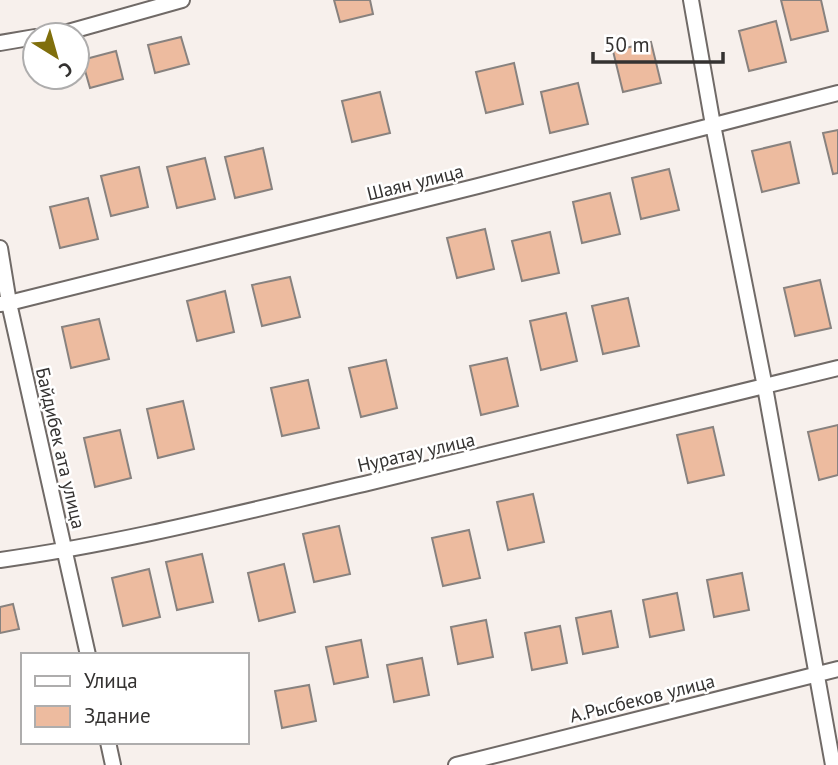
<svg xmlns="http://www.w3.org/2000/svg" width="838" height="765" font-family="'PT Sans',sans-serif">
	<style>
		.building { fill: #edbb9f; stroke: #88827f; stroke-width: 2 }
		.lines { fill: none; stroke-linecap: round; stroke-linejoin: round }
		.street-casing { stroke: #706a67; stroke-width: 18 }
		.street { stroke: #fff; stroke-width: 14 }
		.labels { text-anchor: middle; stroke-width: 5; stroke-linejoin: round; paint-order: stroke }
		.street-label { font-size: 19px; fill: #343231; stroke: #fff }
	</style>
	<rect width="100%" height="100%" fill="#f7f0ec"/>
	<path class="building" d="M334,0H370L373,14L340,22Z
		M781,0H821L828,31L791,40Z
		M776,21L786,62L749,71L739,31Z
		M181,37L189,64L155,73L148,45Z
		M651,42L661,83L623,92L613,51Z
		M116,51L123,79L90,88L82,60Z
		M514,63L523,104L486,113L476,72Z
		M578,83L588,124L550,133L541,92Z
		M380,92L390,133L352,142L342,101Z
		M838,130V173L833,174L823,133Z
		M790,142L799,183L762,192L752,151Z
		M263,148L272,189L235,198L225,157Z
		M205,158L215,199L177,208L167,167Z
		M139,167L148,207L111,216L101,176Z
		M669,169L679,210L641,219L632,178Z
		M610,193L620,234L582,243L573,202Z
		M88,198L98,239L60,248L50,207Z
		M485,229L494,269L457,278L447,238Z
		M550,232L559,273L522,281L512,241Z
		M290,277L300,317L262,326L252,285Z
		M820,280L831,328L795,336L784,288Z
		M225,291L234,332L197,341L187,301Z
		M628,298L639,346L603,354L592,306Z
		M566,313L577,361L541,370L530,321Z
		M99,319L109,359L71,368L62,327Z
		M507,358L518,406L481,415L470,366Z
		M386,360L397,408L361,417L349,368Z
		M308,380L319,428L282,436L271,388Z
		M183,401L194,449L158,458L147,409Z
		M838,425V475L819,480L808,432Z
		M713,427L724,475L688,483L677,435Z
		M120,430L131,478L95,487L84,438Z
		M533,494L544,542L508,550L497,502Z
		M339,526L350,574L314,582L303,534Z
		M469,530L480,578L443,586L432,538Z
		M202,554L213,602L177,610L166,562Z
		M284,564L295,612L259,621L248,573Z
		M149,569L160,617L123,626L112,578Z
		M742,573L749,610L714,617L707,580Z
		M677,593L684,630L650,637L643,600Z
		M13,604L19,629L0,633V607Z
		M611,611L618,647L583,654L576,618Z
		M486,620L493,657L458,664L451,627Z
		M560,626L567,663L532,670L525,633Z
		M361,640L368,677L334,684L326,647Z
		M422,658L429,695L394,702L387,665Z
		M309,685L316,721L282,728L275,691Z"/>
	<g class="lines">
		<g class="street-casing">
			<path id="street" d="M691,0L713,125L765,387L833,765
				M51,35L68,32L182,0
				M0,43L35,37
				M0,248L9,303L88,655
				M0,304L9,303L478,186L838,93
				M0,560C123,543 243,512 364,484C522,446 680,408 838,368
				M108,742L113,765
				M456,765L838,669"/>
		</g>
		<use href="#street" class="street"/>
	</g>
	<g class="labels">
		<g class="street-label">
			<text transform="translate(415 182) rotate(-14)" y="7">Шаян улица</text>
			<text transform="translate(61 448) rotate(77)" y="7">Байдибек ата улица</text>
			<text transform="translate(416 452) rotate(-13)" y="7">Нуратау улица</text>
			<text transform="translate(642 698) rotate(-14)" y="7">А.Рысбеков улица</text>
		</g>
	</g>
	<rect x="21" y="653" width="228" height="91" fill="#ffffff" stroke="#aeadad" stroke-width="2"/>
	<rect x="35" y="676" width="35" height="10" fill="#ffffff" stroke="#aeadad" stroke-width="2"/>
	<text x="84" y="688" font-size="21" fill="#343231">Улица</text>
	<rect x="35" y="706" width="35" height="21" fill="#edbb9f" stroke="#aeadad" stroke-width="2"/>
	<text x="84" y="723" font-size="21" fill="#343231">Здание</text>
	<g transform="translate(56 56) rotate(143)"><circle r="33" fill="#ffffff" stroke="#aeadad" stroke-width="2"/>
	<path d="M0-5L12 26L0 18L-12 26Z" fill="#806f0c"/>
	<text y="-10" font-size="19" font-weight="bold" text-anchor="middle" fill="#343231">С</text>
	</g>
	<path d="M593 52v10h130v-10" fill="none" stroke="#343231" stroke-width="3.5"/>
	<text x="604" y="52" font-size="21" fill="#343231" stroke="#ffffff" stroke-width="5" paint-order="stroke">50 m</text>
</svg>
